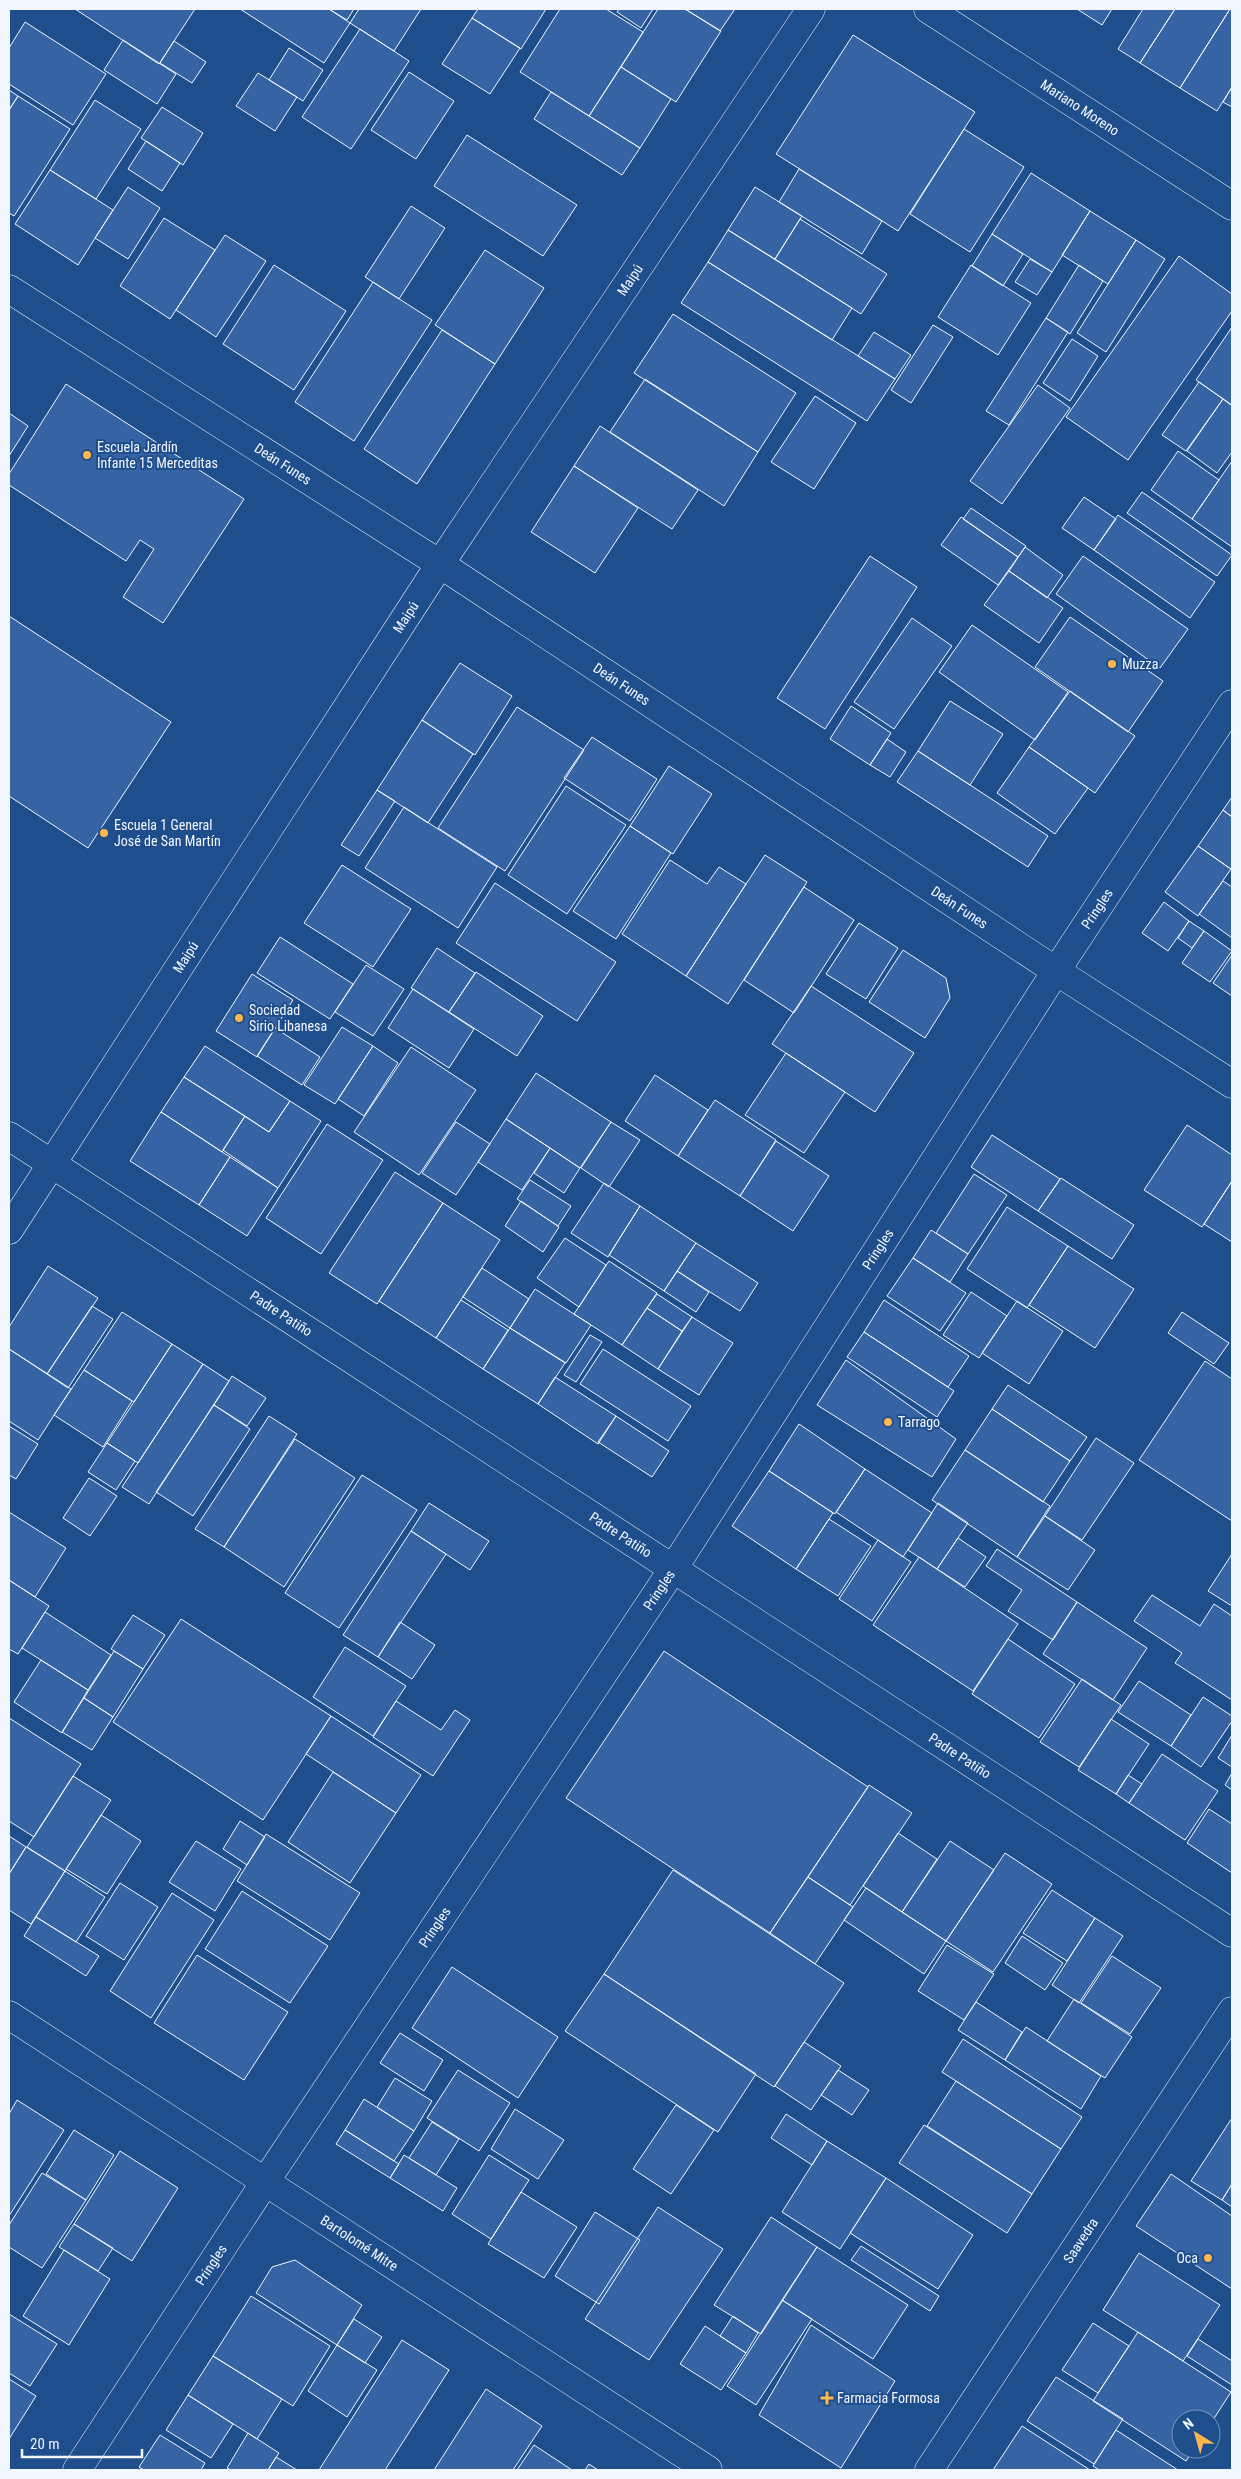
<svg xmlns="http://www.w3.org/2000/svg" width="1241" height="2479" font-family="'Roboto Condensed',sans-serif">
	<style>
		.building { fill: #3563a3; stroke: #f2f6ff }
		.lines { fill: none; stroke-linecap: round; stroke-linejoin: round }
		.street-casing { stroke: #f2f6ff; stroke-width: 29 }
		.street { stroke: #1f4e8c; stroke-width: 28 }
		.poi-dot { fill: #ffb74d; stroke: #1f4e8c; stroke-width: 2 }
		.labels { text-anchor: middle; stroke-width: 4; stroke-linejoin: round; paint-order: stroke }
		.street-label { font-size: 14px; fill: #f2f6ff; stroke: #1f4e8c }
		.poi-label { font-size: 14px; fill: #f2f6ff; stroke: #1f4e8c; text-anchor: start }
	</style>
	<rect width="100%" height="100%" fill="#1f4e8c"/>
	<path class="building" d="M75,9H195L159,64Z
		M240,9H329L350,23L324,63Z
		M329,9H354L347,20Z
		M359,9H421L394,51L350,23Z
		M478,9H546L521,49L472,18Z
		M560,9H606L643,32L589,116L520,72Z
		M619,9H653L641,28L617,12Z
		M658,9H685L721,31L676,102L621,67Z
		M685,9H735L720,31Z
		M1077,9H1112L1102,25Z
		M1143,9H1175L1140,63L1118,49Z
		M1175,9H1230L1180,88L1140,63Z
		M1230,9H1232V87L1217,111L1180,88Z
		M472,18L520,48L490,94L442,64Z
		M25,22L106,74L73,125L9,84V48Z
		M360,29L409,61L351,149L302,117Z
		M853,35L975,112L898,231L776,154Z
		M123,40L176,74L157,104L104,70Z
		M174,41L206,62L192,83L160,63Z
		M289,48L323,70L303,101L269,80Z
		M621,67L671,99L640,148L589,116Z
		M409,72L454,101L416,159L371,130Z
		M258,73L297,97L275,131L236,106Z
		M1232,87V107L1223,102Z
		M9,90L18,96L9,110Z
		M551,92L640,148L622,175L534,119Z
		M18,96L70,129L14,216L9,213V110Z
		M95,100L141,129L96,199L50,170Z
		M162,107L203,133L183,165L141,138Z
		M964,129L1024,167L970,252L910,214Z
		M467,135L577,205L543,256L434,186Z
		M146,141L180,163L162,191L128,169Z
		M799,169L882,221L862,254L779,202Z
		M50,170L113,210L78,265L15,224Z
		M1031,173L1090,211L1052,272L992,234Z
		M128,187L160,208L128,259L95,238Z
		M755,187L802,216L775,259L728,230Z
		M411,206L445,228L399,299L365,277Z
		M1090,211L1136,240L1108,284L1062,255Z
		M164,218L215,250L170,319L120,286Z
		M800,219L887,274L861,314L775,259Z
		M728,230L852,308L832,340L708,262Z
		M992,234L1023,254L1003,286L972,266Z
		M225,235L266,261L216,337L176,310Z
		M1136,240L1165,259L1106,352L1077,333Z
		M485,250L544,288L495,364L435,325Z
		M1179,256L1232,294V311L1128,460L1066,417Z
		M1030,259L1052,272L1037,295L1015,282Z
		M708,262L895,379L867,421L681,303Z
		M274,265L346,311L294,390L223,344Z
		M971,265L1031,303L998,355L938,317Z
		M1079,265L1103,281L1070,334L1046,318Z
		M373,282L432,320L354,441L295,402Z
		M673,314L796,393L758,452L634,373Z
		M1046,318L1068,332L1009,425L986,411Z
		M933,325L953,337L911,403L891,390Z
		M1232,327V405L1196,380Z
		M442,330L495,364L417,484L364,449Z
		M874,332L911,355L895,379L858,356Z
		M1072,339L1098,356L1070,401L1043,383Z
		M645,379L758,452L724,506L610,432Z
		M1199,382L1223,399L1186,451L1162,435Z
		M66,384L244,499L163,623L123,597L154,549L140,540L126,561L9,485V474Z
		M1038,385L1070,408L1002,504L970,481Z
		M815,396L856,423L814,489L771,462Z
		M1223,399L1232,406V452L1217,473L1187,451Z
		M9,413L28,426L9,456Z
		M600,426L698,490L672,529L574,466Z
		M1178,451L1219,480L1192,519L1151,490Z
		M1232,461V547L1192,519Z
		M574,466L638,508L595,573L531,532Z
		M1142,492L1232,555L1217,576L1127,513Z
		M1084,497L1116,519L1094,550L1062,528Z
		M971,508L1026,546L1018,557L963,519Z
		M1118,515L1215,582L1190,618L1094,550Z
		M961,517L1018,557L998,585L941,545Z
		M1025,547L1063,575L1047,598L1009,571Z
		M870,556L917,587L825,729L777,698Z
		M1083,556L1188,629L1160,668L1056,594Z
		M1009,571L1063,608L1039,643L984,605Z
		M9,616L171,722L88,848L9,796Z
		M1070,617L1163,681L1128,732L1035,667Z
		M912,618L952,646L894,729L854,702Z
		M972,625L1068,692L1035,740L939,672Z
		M460,663L512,696L475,755L422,720Z
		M1070,691L1135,736L1095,793L1029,747Z
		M950,701L1003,734L970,785L918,751Z
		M851,706L891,733L870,765L830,739Z
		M517,707L584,750L505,871L438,828Z
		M422,720L473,754L428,823L377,790Z
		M592,737L657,779L630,821L564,778Z
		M887,739L906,752L890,777L870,765Z
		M1029,747L1088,788L1055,834L997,793Z
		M918,751L1048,836L1028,867L897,782Z
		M669,766L712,794L673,854L630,826Z
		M566,786L626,825L567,914L508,875Z
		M377,790L395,801L359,856L341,845Z
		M1232,797V817L1223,810Z
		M404,807L497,867L458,928L365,868Z
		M1223,810L1232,817V870L1198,846Z
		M630,826L671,853L616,939L573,911Z
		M1198,846L1231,869L1198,916L1165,892Z
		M765,855L807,882L728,1004L686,976Z
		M670,860L707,884L719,867L746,884L686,976L622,934Z
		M342,865L411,909L373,967L304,923Z
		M1223,881L1232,887V938L1199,914Z
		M495,883L616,962L577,1021L456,943Z
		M804,887L854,920L794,1013L744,980Z
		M1164,902L1189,921L1168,951L1142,933Z
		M1189,921L1204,931L1192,948L1178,938Z
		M859,923L898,948L866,999L826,974Z
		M1204,931L1232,951L1210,982L1182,963Z
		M280,937L353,984L330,1019L257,973Z
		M437,948L475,973L449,1012L411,988Z
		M903,950L946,978L950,998L925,1038L869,1002Z
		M1232,955V996L1213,983Z
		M366,965L404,989L373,1036L335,1012Z
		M476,972L543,1016L517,1056L449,1012Z
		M252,974L293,1000L257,1057L216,1031Z
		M811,986L914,1053L875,1112L772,1044Z
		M413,989L474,1029L449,1068L388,1028Z
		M342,1027L373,1046L335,1104L304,1085Z
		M275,1028L320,1057L302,1085L257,1056Z
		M205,1046L290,1101L269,1132L184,1077Z
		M373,1046L398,1063L364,1116L338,1099Z
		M411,1047L476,1090L419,1175L354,1132Z
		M786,1053L845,1092L804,1153L745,1115Z
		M536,1073L611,1122L580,1168L506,1119Z
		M655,1075L708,1110L678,1156L625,1121Z
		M184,1077L245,1116L222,1152L161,1112Z
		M715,1100L776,1140L740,1196L678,1156Z
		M290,1101L321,1121L278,1188L223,1150L245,1116L269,1132Z
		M161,1112L230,1157L199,1205L130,1161Z
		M506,1119L550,1148L522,1190L478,1162Z
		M456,1122L490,1144L456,1195L422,1173Z
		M611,1122L640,1140L609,1187L581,1168Z
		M327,1124L383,1160L321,1254L266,1218Z
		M1187,1125L1232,1155V1181L1202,1227L1144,1190Z
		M992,1135L1060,1179L1038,1211L971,1167Z
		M776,1141L829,1176L793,1231L740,1196Z
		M550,1148L580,1168L564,1193L534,1173Z
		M230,1157L278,1188L247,1236L199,1205Z
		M395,1172L443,1203L377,1304L329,1273Z
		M974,1174L1007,1195L968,1254L936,1233Z
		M1061,1178L1134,1225L1112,1259L1038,1211Z
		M530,1180L571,1206L558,1226L517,1199Z
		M1232,1181V1242L1204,1224Z
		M604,1183L640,1206L608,1257L571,1233Z
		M521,1201L559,1227L543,1252L505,1226Z
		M443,1203L500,1240L436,1338L379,1301Z
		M640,1206L696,1243L664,1291L609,1255Z
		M1007,1207L1068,1246L1027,1308L967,1269Z
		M931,1230L968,1254L950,1282L913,1258Z
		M565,1238L606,1265L579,1307L537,1278Z
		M696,1243L758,1283L740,1311L677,1271Z
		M1068,1246L1134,1289L1095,1348L1029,1305Z
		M913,1258L966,1293L940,1331L887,1296Z
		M609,1261L657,1293L622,1345L574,1314Z
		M48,1266L98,1298L47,1374L9,1349V1327Z
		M482,1268L529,1299L510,1328L463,1297Z
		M677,1271L709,1292L696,1312L664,1291Z
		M535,1289L591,1325L566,1363L510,1328Z
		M971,1292L1007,1316L979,1358L943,1335Z
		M657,1294L692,1317L682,1331L647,1308Z
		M461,1300L508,1330L483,1369L436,1338Z
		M884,1300L969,1356L948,1387L864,1332Z
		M1017,1301L1063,1331L1029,1384L982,1353Z
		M92,1306L113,1319L68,1388L47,1374Z
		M647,1308L682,1331L658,1369L622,1345Z
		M122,1312L172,1344L134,1402L84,1370Z
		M1182,1312L1229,1343L1214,1364L1168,1333Z
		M692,1317L733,1343L699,1395L658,1369Z
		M510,1328L565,1363L538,1404L483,1369Z
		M864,1332L954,1391L937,1417L847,1357Z
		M590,1335L602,1342L576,1382L564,1375Z
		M172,1344L203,1364L138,1463L107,1443Z
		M9,1349L71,1389L38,1440L9,1421Z
		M603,1349L691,1406L668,1441L580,1384Z
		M846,1360L956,1439L932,1477L817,1405Z
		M1205,1361L1232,1379V1521L1139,1460Z
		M203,1364L229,1381L149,1504L122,1487Z
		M84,1370L132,1401L103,1447L54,1415Z
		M232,1376L266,1398L247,1426L214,1405Z
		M555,1377L616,1416L598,1444L538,1404Z
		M1008,1385L1087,1437L1070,1461L992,1409Z
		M214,1405L250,1429L193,1516L156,1492Z
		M992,1409L1070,1461L1043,1502L965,1450Z
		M269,1416L297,1434L224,1547L195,1529Z
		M616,1416L669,1451L652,1477L598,1442Z
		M799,1424L865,1469L835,1514L769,1471Z
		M9,1426L38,1444L16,1479L9,1475Z
		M1096,1438L1134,1463L1082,1540L1045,1516Z
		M295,1439L355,1478L284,1587L224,1547Z
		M107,1443L135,1461L116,1490L88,1472Z
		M965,1450L1050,1506L1017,1557L932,1500Z
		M865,1469L932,1513L903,1557L836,1512Z
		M769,1471L833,1513L796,1569L732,1526Z
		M362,1475L417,1510L339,1628L285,1593Z
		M89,1478L117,1496L90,1536L63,1518Z
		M429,1503L489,1541L470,1570L411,1531Z
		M938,1503L968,1523L937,1569L908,1550Z
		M9,1512L66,1548L35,1597L9,1580Z
		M1045,1516L1095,1550L1068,1590L1017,1557Z
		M829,1519L871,1546L838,1596L796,1569Z
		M411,1531L446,1554L378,1657L343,1635Z
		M958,1538L986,1557L965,1587L937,1569Z
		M878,1540L911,1562L872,1621L839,1599Z
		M997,1549L1077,1602L1053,1640L1008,1611L1022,1590L986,1566Z
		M1232,1554V1606L1208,1591Z
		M919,1557L1018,1624L973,1691L873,1625Z
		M9,1580L49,1606L18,1654L9,1649Z
		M1152,1595L1200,1626L1214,1604L1232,1616V1700L1175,1663L1182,1653L1134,1621Z
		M1077,1602L1147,1648L1113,1700L1043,1654Z
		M45,1612L111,1655L88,1690L22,1648Z
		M133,1615L165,1635L143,1669L111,1649Z
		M181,1619L331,1716L263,1820L113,1722Z
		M400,1622L435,1645L412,1679L378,1657Z
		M1008,1639L1075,1684L1039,1738L972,1694Z
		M345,1647L406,1686L373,1736L313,1697Z
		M114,1651L143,1669L113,1717L84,1698Z
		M664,1651L868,1787L770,1933L566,1798Z
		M41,1660L88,1690L62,1733L14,1702Z
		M1082,1679L1121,1705L1079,1767L1040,1742Z
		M1139,1681L1191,1715L1171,1746L1118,1712Z
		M1203,1697L1232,1716V1721L1201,1767L1171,1746Z
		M84,1698L113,1717L92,1750L62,1732Z
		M396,1701L441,1730L455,1710L470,1720L433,1776L373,1737Z
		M331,1716L421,1775L396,1813L306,1754Z
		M9,1718L81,1764L34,1837L9,1821Z
		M1111,1719L1149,1744L1116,1794L1078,1770Z
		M1232,1735V1767L1218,1758Z
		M1162,1754L1218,1791L1185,1840L1129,1803Z
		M333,1772L396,1813L350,1883L288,1842Z
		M1232,1773V1790L1225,1785Z
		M1128,1775L1142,1784L1129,1803L1116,1794Z
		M73,1776L111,1800L65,1871L27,1847Z
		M869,1785L912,1813L850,1905L808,1877Z
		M1209,1809L1232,1824V1873L1187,1843Z
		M101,1815L141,1841L107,1894L66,1869Z
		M240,1821L265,1837L247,1865L223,1849Z
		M898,1833L937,1859L902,1912L863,1886Z
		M266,1834L360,1893L330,1940L237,1881Z
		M9,1836L26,1847L9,1874Z
		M196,1841L241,1869L215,1911L169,1882Z
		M950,1841L994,1870L946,1941L902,1912Z
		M26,1847L65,1871L31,1924L9,1910V1874Z
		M1005,1853L1052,1884L993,1972L946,1941Z
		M673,1870L844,1983L774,2087L604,1974Z
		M65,1871L105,1897L76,1942L36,1917Z
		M808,1877L853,1907L815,1964L770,1933Z
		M120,1883L158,1907L124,1960L86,1936Z
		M866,1888L946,1941L924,1974L844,1920Z
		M1052,1890L1095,1918L1067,1961L1023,1933Z
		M242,1891L328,1946L290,2003L205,1949Z
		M172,1893L214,1920L151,2018L110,1991Z
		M36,1917L99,1956L86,1976L24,1936Z
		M1095,1918L1123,1936L1079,2003L1052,1985Z
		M1022,1936L1063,1963L1045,1990L1005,1963Z
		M947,1945L994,1974L964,2020L918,1991Z
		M197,1955L288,2012L244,2080L154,2023Z
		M1112,1956L1161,1988L1130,2034L1081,2003Z
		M452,1967L558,2037L518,2098L412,2028Z
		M604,1974L756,2074L718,2132L565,2031Z
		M1074,1999L1132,2037L1105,2078L1047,2041Z
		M976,2002L1022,2032L1005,2060L958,2030Z
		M1026,2027L1101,2076L1081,2109L1005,2060Z
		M400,2033L443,2060L424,2091L380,2063Z
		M963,2039L1082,2117L1061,2149L942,2072Z
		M804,2042L841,2066L811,2110L775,2086Z
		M458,2070L510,2103L479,2151L427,2118Z
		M838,2070L869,2090L852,2115L821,2095Z
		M395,2078L432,2101L414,2131L377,2107Z
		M956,2081L1061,2149L1032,2194L927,2126Z
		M364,2099L414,2131L394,2161L345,2130Z
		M17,2100L64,2130L9,2216V2114Z
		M676,2105L714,2130L671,2194L633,2169Z
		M515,2109L564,2140L538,2179L491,2149Z
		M786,2114L827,2141L812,2165L771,2138Z
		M1232,2118V2184L1222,2200L1191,2181Z
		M432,2122L459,2139L436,2175L409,2158Z
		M924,2125L1032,2194L1007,2233L899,2163Z
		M74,2130L114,2155L86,2200L46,2174Z
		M345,2130L399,2164L390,2178L336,2144Z
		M827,2141L886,2178L840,2249L782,2212Z
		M120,2151L178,2188L132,2261L74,2224Z
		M404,2155L457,2188L443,2211L390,2178Z
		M489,2155L529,2180L491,2239L452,2214Z
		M42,2173L86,2200L42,2268L9,2247V2225Z
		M1171,2174L1232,2216V2289L1136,2226Z
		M886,2178L973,2235L938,2289L850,2233Z
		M1232,2184V2207L1222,2200Z
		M521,2192L577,2227L544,2278L488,2244Z
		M658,2207L723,2249L649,2360L585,2319Z
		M595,2212L640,2240L599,2304L555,2276Z
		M771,2217L817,2247L761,2334L714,2305Z
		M74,2224L113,2248L98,2271L59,2247Z
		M861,2246L939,2296L930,2311L851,2260Z
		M817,2247L908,2305L873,2359L782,2300Z
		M64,2250L110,2279L69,2345L23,2316Z
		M1139,2253L1220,2305L1183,2361L1103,2310Z
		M295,2260L362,2305L337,2345L256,2293L272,2267Z
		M251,2296L330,2346L293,2406L213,2356Z
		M782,2300L812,2319L756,2405L727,2386Z
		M9,2314L57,2344L30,2386L9,2373Z
		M733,2316L758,2333L746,2353L720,2336Z
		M354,2319L382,2337L365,2363L337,2345Z
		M1093,2323L1129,2346L1098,2393L1062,2370Z
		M811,2325L895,2381L841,2468L759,2415Z
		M705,2326L746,2353L721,2390L680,2364Z
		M1138,2332L1231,2392L1211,2423V2419H1181V2449H1194L1186,2461L1093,2401Z
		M1198,2339L1232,2361V2385L1187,2356Z
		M402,2340L449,2370L385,2470H319Z
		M337,2345L377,2370L347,2417L308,2391Z
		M213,2356L282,2399L257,2439L188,2395Z
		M1056,2377L1123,2419L1094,2464L1027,2421Z
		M9,2379L36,2396L9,2439Z
		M486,2389L542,2426L513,2470H434Z
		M188,2395L233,2424L211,2458L166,2430Z
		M1022,2426L1090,2470H993Z
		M1116,2430L1178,2470H1099L1093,2466Z
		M248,2433L279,2453L268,2470H231L227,2468Z
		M160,2435L205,2463L201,2470H144L139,2467Z
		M534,2445L572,2470H517Z
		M276,2457L297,2470H268Z
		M589,2464L598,2470H585Z"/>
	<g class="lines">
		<g class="street-casing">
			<g id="street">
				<path id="s1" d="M928,9L1232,206"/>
				<path id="s2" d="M9,289L440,564L1056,971L1232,1084"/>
				<path id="s3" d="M9,1136L1232,1933"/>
				<path id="s4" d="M9,1230L440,564L811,9"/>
				<path id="s5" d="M9,2015L708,2470"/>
				<path id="s6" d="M77,2470L265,2182L673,1569L1056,971L1232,704"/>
				<path id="s7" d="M929,2470L1232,2011"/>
			</g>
		</g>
		<use href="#street" class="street"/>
	</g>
	<g class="poi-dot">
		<circle cx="87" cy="455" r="5"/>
		<circle cx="1112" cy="664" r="5"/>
		<circle cx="104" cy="833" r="5"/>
		<circle cx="239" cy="1018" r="5"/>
		<circle cx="888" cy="1422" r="5"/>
		<circle cx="1208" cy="2258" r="5"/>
		<path d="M824.5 2390.5h5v5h5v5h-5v5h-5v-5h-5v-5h5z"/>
	</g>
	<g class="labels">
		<g class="street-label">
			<text dy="5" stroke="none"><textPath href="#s1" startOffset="181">Mariano Moreno</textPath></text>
			<text dy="5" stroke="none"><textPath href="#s4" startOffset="1135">Maipú</textPath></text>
			<text dy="5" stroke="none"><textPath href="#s2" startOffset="325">Deán Funes</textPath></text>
			<text dy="5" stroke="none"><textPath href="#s4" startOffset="730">Maipú</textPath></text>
			<text dy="5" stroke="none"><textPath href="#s2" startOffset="729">Deán Funes</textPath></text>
			<text dy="5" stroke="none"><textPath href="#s2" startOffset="1134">Deán Funes</textPath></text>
			<text dy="5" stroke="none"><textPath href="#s6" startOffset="1865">Pringles</textPath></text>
			<text dy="5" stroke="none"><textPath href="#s4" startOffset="325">Maipú</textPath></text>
			<text dy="5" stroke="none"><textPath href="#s6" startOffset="1460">Pringles</textPath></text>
			<text dy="5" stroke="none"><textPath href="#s3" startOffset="325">Padre Patiño</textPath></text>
			<text dy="5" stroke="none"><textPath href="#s3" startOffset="730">Padre Patiño</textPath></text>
			<text dy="5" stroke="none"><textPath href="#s6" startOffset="1055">Pringles</textPath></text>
			<text dy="5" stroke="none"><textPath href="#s3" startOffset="1135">Padre Patiño</textPath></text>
			<text dy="5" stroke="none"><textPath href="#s6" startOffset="650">Pringles</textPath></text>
			<text dy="5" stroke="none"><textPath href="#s7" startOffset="275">Saavedra</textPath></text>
			<text dy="5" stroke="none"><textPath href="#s5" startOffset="418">Bartolomé Mitre</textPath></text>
			<text dy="5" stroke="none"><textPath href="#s6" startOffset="245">Pringles</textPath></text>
		</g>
		<g class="poi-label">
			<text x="97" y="452">Escuela Jardín<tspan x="97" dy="16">Infante 15 Merceditas</tspan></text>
			<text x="1122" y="669">Muzza</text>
			<text x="114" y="830">Escuela 1 General<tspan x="114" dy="16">José de San Martín</tspan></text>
			<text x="249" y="1015">Sociedad<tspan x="249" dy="16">Sirio Libanesa</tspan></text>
			<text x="898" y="1427">Tarrago</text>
			<text x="1198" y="2263" text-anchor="end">Oca</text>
			<text x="837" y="2403">Farmacia Formosa</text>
		</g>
	</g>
	<rect width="1241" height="2479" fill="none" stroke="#f2f6ff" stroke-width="20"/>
	<g transform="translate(1196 2434) rotate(323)"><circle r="24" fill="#1f4e8c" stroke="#7391ba"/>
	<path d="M0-4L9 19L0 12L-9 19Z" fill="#ffb74d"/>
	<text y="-8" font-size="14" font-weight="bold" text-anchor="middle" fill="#f2f6ff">N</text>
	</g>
	<path d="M22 2449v8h120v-8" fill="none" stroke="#f2f6ff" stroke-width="2.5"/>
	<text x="30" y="2449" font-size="15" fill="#f2f6ff" stroke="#1f4e8c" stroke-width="4" paint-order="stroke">20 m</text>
</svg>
